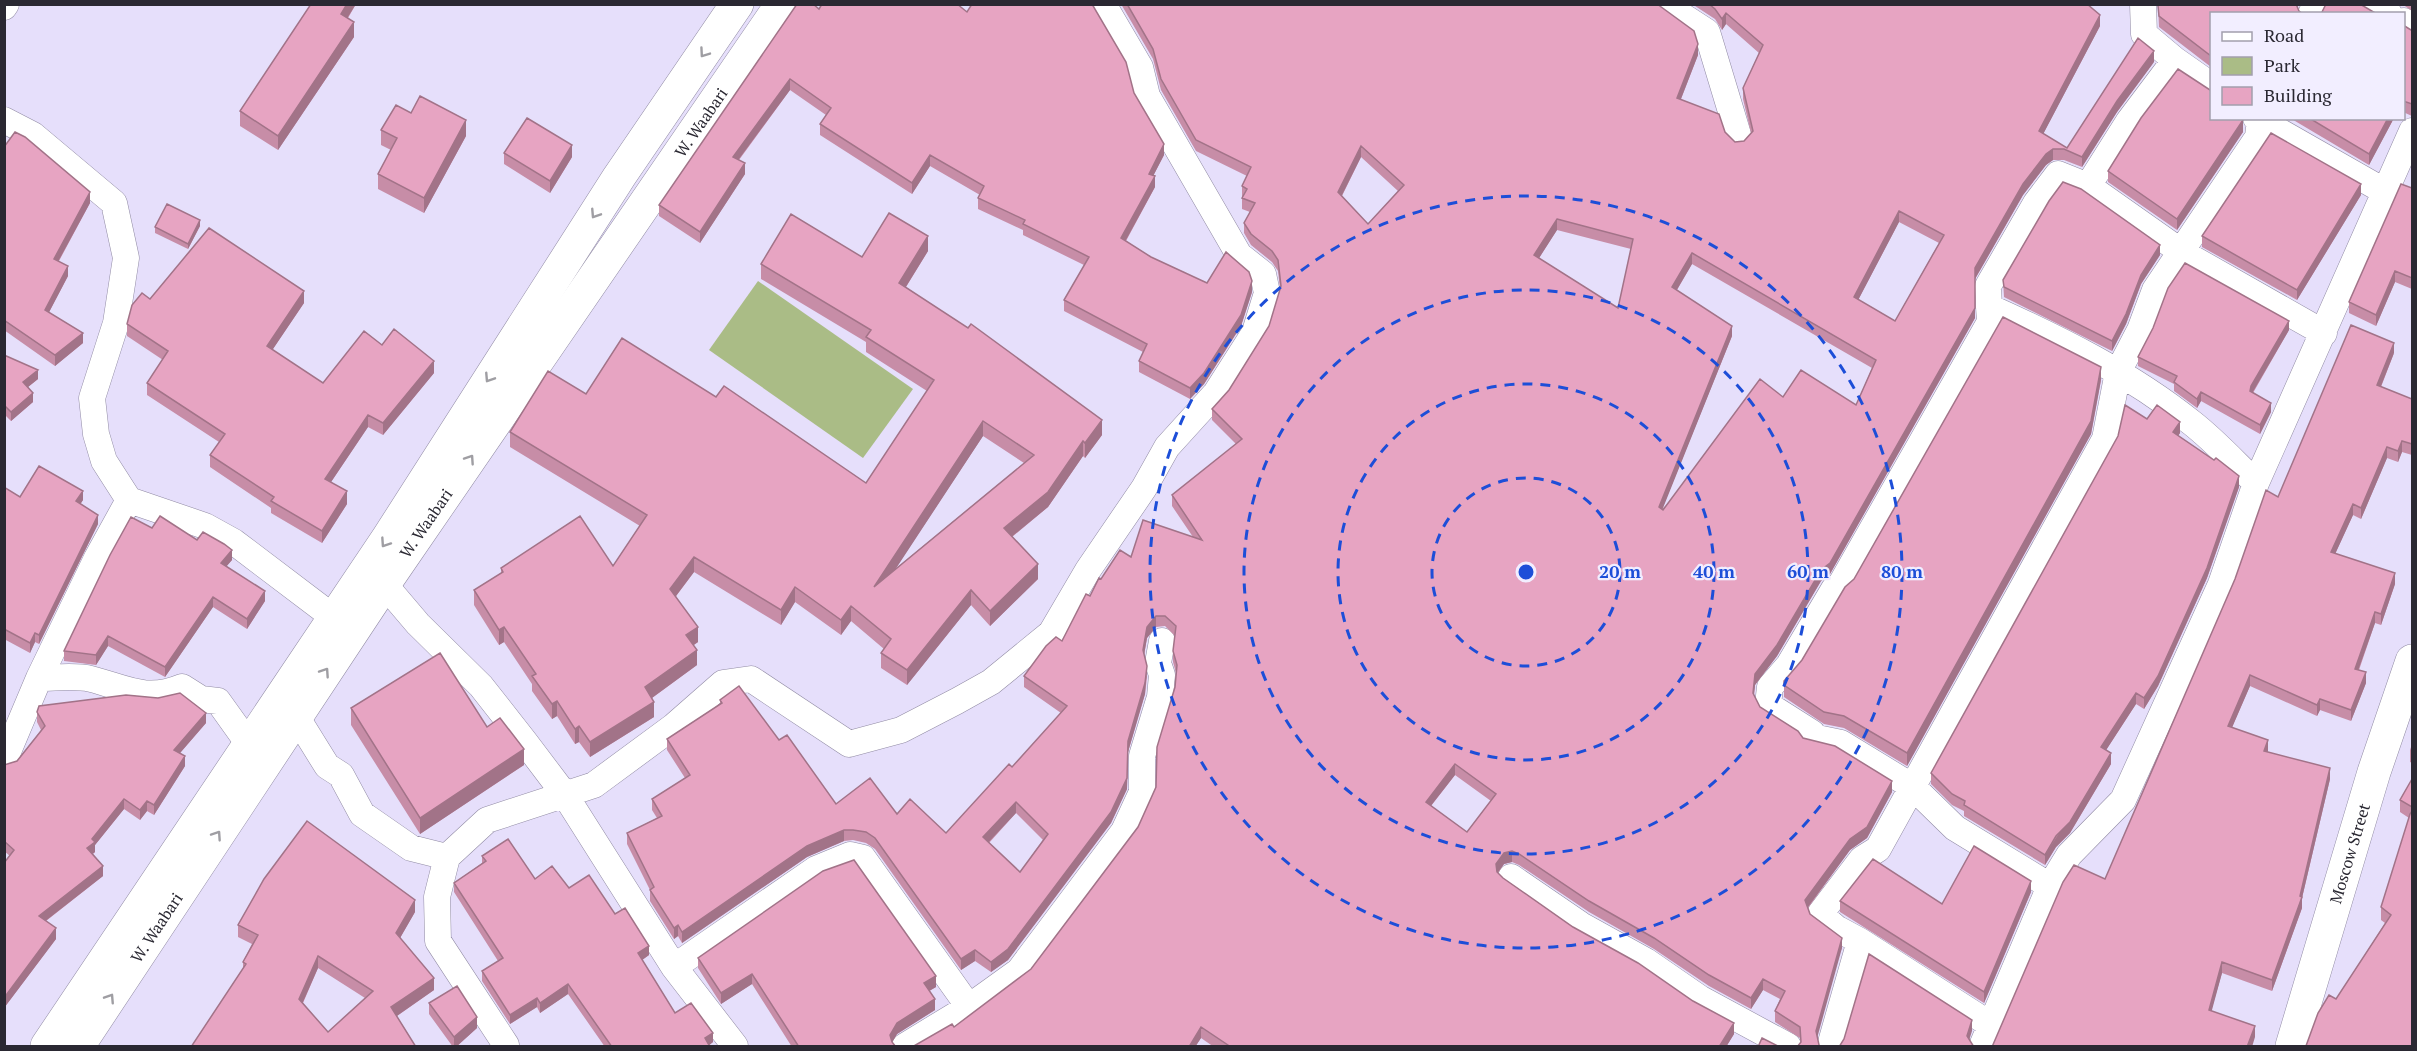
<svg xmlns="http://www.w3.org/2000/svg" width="2417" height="1051" font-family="'PT Serif',serif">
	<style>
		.green { fill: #aabc86 }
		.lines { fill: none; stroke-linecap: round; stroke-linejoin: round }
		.minor-casing { stroke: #918ba4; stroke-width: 27 }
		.secondary-casing { stroke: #918ba4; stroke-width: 34 }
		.minor { stroke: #fff; stroke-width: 26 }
		.secondary { stroke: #fff; stroke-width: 33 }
		.wall { fill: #c78da7; fill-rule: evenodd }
		.shaded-wall { fill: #a27388 }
		.building { fill: #e7a4c2; stroke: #a27388; stroke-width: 1.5; fill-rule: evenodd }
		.oneway { stroke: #9f9ea3 }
		.ring { fill: none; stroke: #1d4ed8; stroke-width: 3; stroke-dasharray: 10 8 }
		.labels { text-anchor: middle; stroke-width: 4.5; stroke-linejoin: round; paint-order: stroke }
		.street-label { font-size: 16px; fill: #2a2832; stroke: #f2eeff }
		.centre { fill: #1d4ed8; stroke: #f2eeff; stroke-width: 3 }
		.ring-label { font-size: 18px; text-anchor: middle; font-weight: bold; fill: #1d4ed8; stroke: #f2eeff; stroke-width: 4.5; stroke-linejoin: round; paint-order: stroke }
	</style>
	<rect width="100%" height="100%" fill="#e6dffb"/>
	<path class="green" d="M758,281L913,389L863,458L709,350Z"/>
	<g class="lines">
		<g class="minor-casing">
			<path id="minor" d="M1664,4L1707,32L1739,138
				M2143,4L2144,34L2175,60
				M2372,4L2389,14
				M4,7L6,4
				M2311,14L2316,4
				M2404,21L2412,26
				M2256,118L2384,191
				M4,120L33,135L114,203L126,258L116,323L92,398L96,434L104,461L129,500L205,526L234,542L333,617
				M2088,186L2183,253L2324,333
				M1989,307L1988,286L2036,203L2058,174L2088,186L2129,121L2175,60L2212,86
				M384,584L418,624L481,686L525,742L565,795L674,967L735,1046
				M39,678L97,558L129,500
				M296,716L327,766L341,775L362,814L411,848L447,857
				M4,761L39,678C56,678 75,675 91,679C126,688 146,702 182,687L201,699L218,701L248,743
				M1511,877L1581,925L1646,961L1701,999L1788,1046
				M2050,886L1955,828L1913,787L1841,743L1812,737V733L1768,705L1770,687L1789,665L1834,589L1841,584L1990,322L1989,307C2060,339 2131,374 2192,423C2215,441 2235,463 2256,483
				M1860,941L1991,1025
				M674,967L816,869L850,855L863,858L969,1007
				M503,1046L506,1045L438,941L437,897L447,857L487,820L594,785L674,726L723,683L751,679L849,744L901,730L957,701L991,682L1051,633L1088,570L1144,488L1167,447L1216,393L1255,332L1267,293L1263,274L1239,255L1147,96L1140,67L1103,4
				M905,1046L969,1007L1019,971L1124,831L1142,792V756L1160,697L1162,675L1158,663L1162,641
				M1830,1046L1860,941L1836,928L1820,914L1862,859L1878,849L2105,439L2118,372L2140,330L2155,290L2258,137L2260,118
				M1982,1046L2050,886L2069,855L2123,800L2221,584L2256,483L2412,131"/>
		</g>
		<g class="secondary-casing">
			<g id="secondary">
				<path d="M47,1046L388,538L619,177L737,4"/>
				<path id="s1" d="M78,1046L384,584L782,4"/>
				<path id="s2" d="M2292,1046L2374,772L2412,661"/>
			</g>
		</g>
		<use href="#minor" class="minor"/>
		<use href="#secondary" class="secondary"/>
	</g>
	<path class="wall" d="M311,4H356L348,18L354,37L278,150L240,126V111Z
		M1121,4H1657L1698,55L1681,99L1725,132L1735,142L1744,141L1751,133L1743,99V88L1759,53L1726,24L1722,30L1715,19L1692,4H2087L2100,26L2043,134L2067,148L2154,62L2117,112L2082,167L2064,160H2053L2046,165L2023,195L1975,279V318L1830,574L1821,581L1777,656L1755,685L1754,695L1760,707L1803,738L1892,792L1867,838L1850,850L1808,908L1810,914L1842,948L1801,1042L1800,1038L1775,1022V1011L1780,999L1763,990L1751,1009L1709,986L1654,949L1589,912L1519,865L1512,862L1504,864L1498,873L1503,878L1573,927L1734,1034L1726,1047H1214L1201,1038L1195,1047H912L954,1027L1031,969L1138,827L1156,787L1175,687L1176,673L1173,662V651L1175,636L1165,626L1156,627L1147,638L1144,655L1147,677L1145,694L1128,752L1127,789L1111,823L1008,960L991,972L975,961L961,970L875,849L866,843L853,840L844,841L807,857L682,943L678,936L674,939L650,901V890L627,844V833L657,818L652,810V799L685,778L667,750V739L720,704V700L779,740L836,804L897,814L946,833L1012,767L1061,713L1024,687V676L1062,641L1101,579L1131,557L1193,537L1172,506V495L1236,444L1212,420V409L1229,390L1269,326L1280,289L1278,271L1272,262L1251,245L1244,233V223L1250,212L1242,209V186L1247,176L1196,151L1161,90L1153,59ZM1361,157L1398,191L1368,224L1342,196ZM1899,222L1939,243L1895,321L1858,300ZM1557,230L1631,249L1618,308L1539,258ZM1692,264L1872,368L1856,405L1783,397L1662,509L1732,336L1677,290ZM1455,775L1491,801L1467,832L1431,806ZM1016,813L1043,840L1020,872L989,843Z
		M2159,4H2299L2297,8L2211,14V67L2159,27L2158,6Z
		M2402,4H2412V11Z
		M819,9L967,12L1134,93L1164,155L1153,176L1155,187L1126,241L1151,257L1207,283L1252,292L1241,326L1204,384L1190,399L1139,372V361L1143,352L1064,311V300L1084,265L1023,235V230L978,209V198L980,195L930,166L912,194L820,135V124L826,115L790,90L739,160L745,174L700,243L659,216V205Z
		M2403,25L2411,30L2412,29V116L2403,112Z
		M2210,90L2243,132L2177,230L2108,182V171Z
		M2290,118H2394L2369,165Z
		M381,130L466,136L424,213L378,189V174L391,150L381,145Z
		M4,147L90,203L59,261L68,276L49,312L83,343L55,366L4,330Z
		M504,153L572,157L550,193L504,164Z
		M2412,188V289L2395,282L2376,326L2349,313V302Z
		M2361,195L2297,300L2202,247V236Z
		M200,226L188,249L155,233V227Z
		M928,251L906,287L1102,435L1085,458L1083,456L1048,507L1012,537L1038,579L990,626L971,605L907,685L881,668V653L884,649L851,621L841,635L795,602L781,625L694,572L676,596L698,642L694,645L697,665L652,698L654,717L590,757L579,742L575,744L557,716L552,719L532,691V684L504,642L499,645L474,605V590L501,573V568L613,566L640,526L510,447V432L586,394L716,397L866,483L927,391L866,352V342L761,279V264ZM983,436L1024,463L895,569Z
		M2160,255L2141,284L2126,324L2112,351L2004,297L2003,280Z
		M150,299L304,303L272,350L323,383L382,345L434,373L383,435L368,427L331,482L347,504L322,543L271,513V508L210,467V455L219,442L147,395V383L163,360L127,336V324Z
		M2289,330L2253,393L2271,412L2260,434L2201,401L2197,408L2174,391V384L2138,366V357Z
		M2394,353L2381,387L2412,399V455L2402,452L2398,462L2387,458L2361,519L2353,515L2335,554L2395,584L2381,625L2375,623L2359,670L2366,683L2351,721L2320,710L2317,716L2250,686L2232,727L2267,752L2330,779L2302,898V908L2272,991L2222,973L2211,1011L2255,1037L1992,1047L2105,879L2278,497Z
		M4,355L38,379L28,387L33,402L11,421L4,414Z
		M2101,380L2091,434L1907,766L1844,728L1824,724L1784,697V685Z
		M2147,419L2180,433L2178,436L2239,487L2207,578L2158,686L2144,709L2136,704L2106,750L2111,764L2070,833L2056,847L2045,865L1964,816V811L1952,805L1931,784V773Z
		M4,487L20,497L83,500L80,504L98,524L39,644L35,642L30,653L4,639Z
		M152,528L197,540L232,560L226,566L265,601L247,629L213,607L165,677L108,646L96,665L64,661V651Z
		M180,693L206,713V723L180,753L185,756V766L154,815L147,811L140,820L124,809L95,845V852L93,854L103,866V876L46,921L56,928V939L4,1008V863L10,856L4,851V765L17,761L41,730L37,722V712L39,706L126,695L158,698Z
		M351,708L487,727L524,765L420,834L351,725Z
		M2412,744V763L2410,762V750Z
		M2412,779V1047H2306L2385,923L2381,920V907L2409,818L2400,812V800Z
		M482,856L535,879L569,888L615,914L649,955L642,960L675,1013L713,1042L709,1045L710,1047H605L568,994L540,1013L537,1007L510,1024L482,981V971L498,961L454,892V883L482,863Z
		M2031,892L1984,1003L1840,912V901L1942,904Z
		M415,912L400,938L434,990L397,1016L416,1047H191L243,969V962L252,944L238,937V925ZM318,968L365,998L328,1032L303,1003Z
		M698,958L936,987L929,991L935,1010L897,1034L892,1042L896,1047H792L752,984L721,1004L698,968Z
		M429,1003L477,1028L456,1047H453L429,1014Z"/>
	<path class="shaded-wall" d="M347,4H356L341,28V14Z
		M1726,13V24L1722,30V19Z
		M2100,15V26L2039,142V131Z
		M354,22V37L278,150V136Z
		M1698,44V55L1677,109V98Z
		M2154,51V62L2117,112L2082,167V157L2117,101Z
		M790,79V90L733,167V157Z
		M2388,118H2394L2369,165V154Z
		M466,120V136L424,213V198Z
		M2243,120V132L2177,230V219Z
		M1164,144V155L1149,184V174Z
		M572,145V157L550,193V181Z
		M1361,146V157L1338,203V192Z
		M2053,149V160L2046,165L2023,195L1975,279V268L2023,184L2046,154Z
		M930,155V166L912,194V183Z
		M745,163V174L700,243V232Z
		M1155,176V187L1121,249V238Z
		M2361,184V195L2297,300V290Z
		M90,192V203L54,269V259Z
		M1899,211V222L1854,308V297Z
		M1557,219V230L1534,266V255Z
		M200,220V226L188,249V244Z
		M928,236V251L899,298V283Z
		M2160,245V255L2141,284L2126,324L2112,351V341L2141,275Z
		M1692,253V264L1672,298V287Z
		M68,266V276L45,320V310Z
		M2395,271V282L2376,326V315Z
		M1252,281V292L1241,326L1204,384L1190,399V388Z
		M304,291V303L267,358V346Z
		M1975,308V318L1830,574L1821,581L1777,656L1755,685L1753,704V693L1755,674Z
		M2289,321V330L2251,395L2250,391L2251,386Z
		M1732,326V336L1659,518V507Z
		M83,333V343L55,366V355Z
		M2394,343V353L2377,396V385Z
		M434,361V373L383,435V423Z
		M2101,367V380L2091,434L1907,766V753Z
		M38,370V379L23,391V382Z
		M2201,392V401L2197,408V399Z
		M33,393V402L11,421V412Z
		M2271,403V412L2260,434V425Z
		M368,415V427L325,491V479Z
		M1102,420V435L1085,458V443Z
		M983,421V436L874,602V587Z
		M2180,422V433L2173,443V432Z
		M1083,441V456L1048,507L1004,543V528Z
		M2402,441V452L2398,462V451Z
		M2387,447V458L2361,519V508Z
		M2239,476V487L2207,578L2158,686L2144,709V698Z
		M83,491V500L76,511V501Z
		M347,491V504L322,543V531Z
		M2353,504V515L2331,563V552Z
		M98,515V524L39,644V635Z
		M232,550V560L221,573V563Z
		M694,557V572L670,604V589Z
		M1038,564V579L990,626V611Z
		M2395,573V584L2381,625V614Z
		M795,587V602L781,625V610Z
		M971,590V605L907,685V670Z
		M265,591V601L247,629V619Z
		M213,597V607L165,677V667Z
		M851,606V621L841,635V620Z
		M2375,612V623L2355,679V669Z
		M1156,616V627L1147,638L1143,661V650L1147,627Z
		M504,627V642L499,645V630Z
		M698,627V642L686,650V635Z
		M35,633V642L30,653V643Z
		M108,636V646L96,665V655Z
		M697,650V665L645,703V687Z
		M1147,666L1145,694L1128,752L1127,789L1111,823L1008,960L991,972V962L1128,741Z
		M2366,672V683L2351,721V710Z
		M2250,675V686L2228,737V726Z
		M2136,693V704L2101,758V747Z
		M2320,699V710L2317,716V705Z
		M557,701V716L552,719V704Z
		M654,702V717L590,757V742Z
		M206,713V723L174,760V750Z
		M579,726V742L575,744V729Z
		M2268,740V751L2264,762V751Z
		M524,749V765L420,834V818Z
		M2111,753V764L2070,833L2056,847L2045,865V855Z
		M185,756V766L154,815V805Z
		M1455,764V775L1426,812V802Z
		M2330,768V779L2302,898V908L2272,991V980L2300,896Z
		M1892,781V792L1867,838L1850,850L1805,911V900Z
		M124,799V809L95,845V852L87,858V848L92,839Z
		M147,801V811L140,820V810Z
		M1016,802V813L983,848V837Z
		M844,830V841L807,857L682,943V932L807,846Z
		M1512,851V862L1504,864L1496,875V864L1504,853Z
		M103,866V876L39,926V916Z
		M2031,881V892L1984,1003V992Z
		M415,900V912L396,945V933Z
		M678,925V936L674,939V928Z
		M56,928V939L4,1008V998Z
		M1842,938V948L1816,1042V1031Z
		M649,946V955L638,963V953Z
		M975,950V961L961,970V959Z
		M318,956V968L299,1011V999Z
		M2222,962V973L2209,1021V1010Z
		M752,974V984L721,1004V993Z
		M936,976V987L924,994V983Z
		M434,978V990L391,1020V1007Z
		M1763,979V990L1751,1009V998Z
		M568,984V994L540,1013V1003Z
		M537,998V1007L510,1024V1015Z
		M935,999V1010L897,1034L890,1046V1035L897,1023Z
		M477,1017V1028L456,1047H454V1037Z
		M1972,1020V1031L1967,1047V1036Z
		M1734,1023V1034L1726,1047H1719Z
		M2255,1026V1037L2252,1047H2247Z
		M1201,1027V1038L1195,1047H1189Z
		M713,1033V1042L707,1047L705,1038Z"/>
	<path class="building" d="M311,4H347L341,14L354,22L278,136L240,111Z
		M797,4H813L819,9L822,4H957L967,12L972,4H1092L1126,62L1134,93L1164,144L1149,174L1155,176L1121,238L1151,257L1207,283L1226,252L1249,272L1252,281L1241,315L1204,373L1190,388L1139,361L1147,344L1064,300L1089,257L1023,224L1025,220L978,198L984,186L930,155L912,183L820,124L831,108L790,79L733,157L745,163L700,232L659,205Z
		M1127,4H1657L1694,31L1698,44L1677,98L1719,114L1725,132L1735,142L1744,141L1753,131L1743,88L1763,45L1726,13L1722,19L1715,9L1709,4H2087L2100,15L2039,131L2067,148L2138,38L2154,51L2117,101L2082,157L2064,149H2053L2046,154L2023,184L1975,268V308L1830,563L1821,570L1777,645L1755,674L1753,693L1760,707L1798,731L1803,738L1835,746L1892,781L1867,827L1850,839L1805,900L1810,914L1842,938L1816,1031L1819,1045L1821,1047H1797L1801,1042L1800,1027L1775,1011L1785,991L1763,979L1751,998L1709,975L1654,938L1589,901L1519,854L1512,851L1504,853L1496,864L1497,872L1503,878L1573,927L1638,963L1693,1001L1734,1023L1719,1047H1231L1201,1027L1189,1047H912L952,1024L954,1027L1031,969L1138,827L1156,787L1157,747L1175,687L1177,665L1173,651L1176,626L1165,616H1156L1147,627L1143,650L1147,666L1145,683L1128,741L1127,778L1111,812L1008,949L991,962L975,950L961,959L875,838L866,832L853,830H844L807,846L682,932L678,925L674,928L650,890L654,887L627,833L662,816L652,799L690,775L667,739L722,703L720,700L739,686L779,740L787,735L836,804L870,778L897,814L910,799L946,833L1009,764L1012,767L1067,706L1024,676L1046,646L1056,637L1062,641L1086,594L1090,596L1099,578L1101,579L1120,550L1131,557L1143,520L1202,540L1172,495L1242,439L1212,409L1229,390L1269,326L1281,286L1278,260L1272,251L1251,234L1244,223L1255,203L1242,198L1247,189L1242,186L1251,167L1196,140L1161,79L1153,49ZM1361,146L1404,185L1368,224L1338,192ZM1899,211L1944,235L1895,321L1854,297ZM1557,219L1633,239L1618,308L1534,255ZM1692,253L1876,360L1856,405L1801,370L1783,397L1760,379L1663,510L1659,507L1732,326L1672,287ZM1455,764L1496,794L1467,832L1426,802ZM1016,802L1048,834L1020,872L983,837Z
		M2159,4H2296L2299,11L2303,14H2211V56L2159,16L2158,6Z
		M2326,4H2360L2377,14H2321Z
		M2403,25L2411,30L2412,29V104L2403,101Z
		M2178,69L2210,90L2211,89V118H2243V120L2177,219L2108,171L2141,118Z
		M420,96L466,120L424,198L378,174L397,138L381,130L396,105L411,113Z
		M527,118L572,145L550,181L504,153Z
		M2309,118H2388L2369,154Z
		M15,132L25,137L90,192L54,259L68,266L45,310L83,333L55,355L4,320V147Z
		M2271,133L2361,184L2297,290L2202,236Z
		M2063,182L2081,189L2160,245L2141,275L2126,314L2112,341L2004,287L2003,280L2049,201Z
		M2401,184L2412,188V278L2395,271L2376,315L2349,302Z
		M167,204L200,220L188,244L155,227Z
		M889,213L928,236L899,283L968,328L971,324L1102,420L1085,443L1083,441L1048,492L1004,528L1038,564L990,611L971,590L907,670L881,653L891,639L851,606L841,620L795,587L781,610L694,557L670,589L698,627L686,635L697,650L645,687L654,702L590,742L579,726L575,729L557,701L552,704L532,676L536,674L504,627L499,630L474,590L503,572L501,568L580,516L613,566L647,515L510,432L548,371L586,394L622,338L716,397L724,386L866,483L934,380L866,337L871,330L761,264L791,214L862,257ZM983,421L1034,455L874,587Z
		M209,228L304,291L267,346L323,383L364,331L382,345L394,329L434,361L383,423L368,415L325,479L347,491L322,531L271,501L274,497L210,455L225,434L147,383L168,351L127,324L132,305L142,293L150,299Z
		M2185,263L2289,321L2251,386L2250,391L2271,403L2260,425L2201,392L2197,399L2174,382L2177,376L2138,357L2153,328L2168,288Z
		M2003,317L2101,367L2091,421L1907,753L1844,716L1824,712L1784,685V681L1802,660L1845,587L1854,579Z
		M2351,325L2394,343L2377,385L2412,399V444L2402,441L2398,451L2387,447L2361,508L2353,504L2331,552L2395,573L2381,614L2375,612L2355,669L2366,672L2351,710L2320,699L2317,705L2250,675L2228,726L2268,740L2264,751L2330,768L2300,896L2302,897L2272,980L2222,962L2209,1010L2255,1026L2247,1047H1992L2063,882L2074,865L2105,879L2235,579L2266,490L2278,497Z
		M4,355L38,370L23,382L33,393L11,412L4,405Z
		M2125,405L2147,419L2157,405L2180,422L2173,432L2214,460L2216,458L2239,476L2207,568L2158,676L2144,698L2136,693L2101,747L2111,753L2070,822L2056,836L2045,855L1964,805L1965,801L1952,794L1931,773L2118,436Z
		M39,466L83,491L76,501L98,515L39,635L35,633L30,643L4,629V487L20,497Z
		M160,516L197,540L203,532L224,544L232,550L221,563L265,591L247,619L213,597L165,667L108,636L96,655L64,651L110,555L131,517L152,528Z
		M440,653L487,727L500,718L524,749L420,818L351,708Z
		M180,693L206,713L174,750L185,756L154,805L147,801L140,810L124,799L92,839L95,842L87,848L103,866L39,916L56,928L4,998V863L14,850L4,841V765L17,761L45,726L37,712L39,706L126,695L158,698Z
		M2412,779V807L2400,800Z
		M2412,811V1047H2308L2306,1046L2318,1013L2329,995L2336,999L2391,915L2381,907L2410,814Z
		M307,821L415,900L396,933L434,978L391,1007L416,1047H191L246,964L243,962L258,935L238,925L264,879ZM318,956L373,991L328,1032L299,999Z
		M508,839L535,879L552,866L569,888L589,875L615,914L625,908L649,946L638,953L675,1013L691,1003L713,1033L705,1038L710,1047H612L568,984L540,1003L537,998L510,1015L482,971L503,958L454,883L486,861L482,856Z
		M1974,846L2031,881L1984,992L1840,901L1873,859L1942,904Z
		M854,860L936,976L924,983L935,999L897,1023L890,1035L892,1042L896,1047H799L752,974L721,993L698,958L823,871Z
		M1869,954L1972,1020L1967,1036L1974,1047H1839L1844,1039Z
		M457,986L477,1017L454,1037L429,1003Z
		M1762,1038L1780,1047H1758Z"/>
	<defs><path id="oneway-chevron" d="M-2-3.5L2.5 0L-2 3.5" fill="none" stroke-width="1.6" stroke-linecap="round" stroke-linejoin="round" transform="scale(1.5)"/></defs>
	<g class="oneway">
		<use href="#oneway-chevron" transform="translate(704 53) rotate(125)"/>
		<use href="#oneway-chevron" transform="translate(595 214) rotate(123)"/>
		<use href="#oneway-chevron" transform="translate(489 378) rotate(123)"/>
		<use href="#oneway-chevron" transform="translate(470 459) rotate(-56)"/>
		<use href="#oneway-chevron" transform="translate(385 543) rotate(124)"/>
		<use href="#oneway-chevron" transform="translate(325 672) rotate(-56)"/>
		<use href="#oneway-chevron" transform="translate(217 835) rotate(-56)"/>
		<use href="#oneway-chevron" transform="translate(110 998) rotate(-57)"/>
	</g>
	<g class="ring">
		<circle cx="1526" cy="572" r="94"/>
		<circle cx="1526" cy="572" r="188"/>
		<circle cx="1526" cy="572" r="282"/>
		<circle cx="1526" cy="572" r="376"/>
	</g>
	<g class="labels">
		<g class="street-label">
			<text dy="6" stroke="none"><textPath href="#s1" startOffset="1114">W. Waabari</textPath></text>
			<text dy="6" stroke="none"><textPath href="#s1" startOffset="628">W. Waabari</textPath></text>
			<text dy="6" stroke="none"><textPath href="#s2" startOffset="201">Moscow Street</textPath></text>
			<text dy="6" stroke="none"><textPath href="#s1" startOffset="142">W. Waabari</textPath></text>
		</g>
	</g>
	<circle cx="1526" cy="572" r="9" class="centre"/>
	<g class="ring-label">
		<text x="1620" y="578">20 m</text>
		<text x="1714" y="578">40 m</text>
		<text x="1808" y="578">60 m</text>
		<text x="1902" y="578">80 m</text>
	</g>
	<rect width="2417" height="1051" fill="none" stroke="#2a2832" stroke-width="12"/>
	<rect x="2210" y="12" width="195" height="108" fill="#f2eeff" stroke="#a29fad" stroke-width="1.5"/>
	<rect x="2222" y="32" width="30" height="9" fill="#ffffff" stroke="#a29fad" stroke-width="1.5"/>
	<text x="2264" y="42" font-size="18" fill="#2a2832">Road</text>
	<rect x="2222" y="57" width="30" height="18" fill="#aabc86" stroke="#a29fad" stroke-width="1.5"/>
	<text x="2264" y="72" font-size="18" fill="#2a2832">Park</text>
	<rect x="2222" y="87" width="30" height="18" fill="#e7a4c2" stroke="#a29fad" stroke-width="1.5"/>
	<text x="2264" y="102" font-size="18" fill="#2a2832">Building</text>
</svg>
